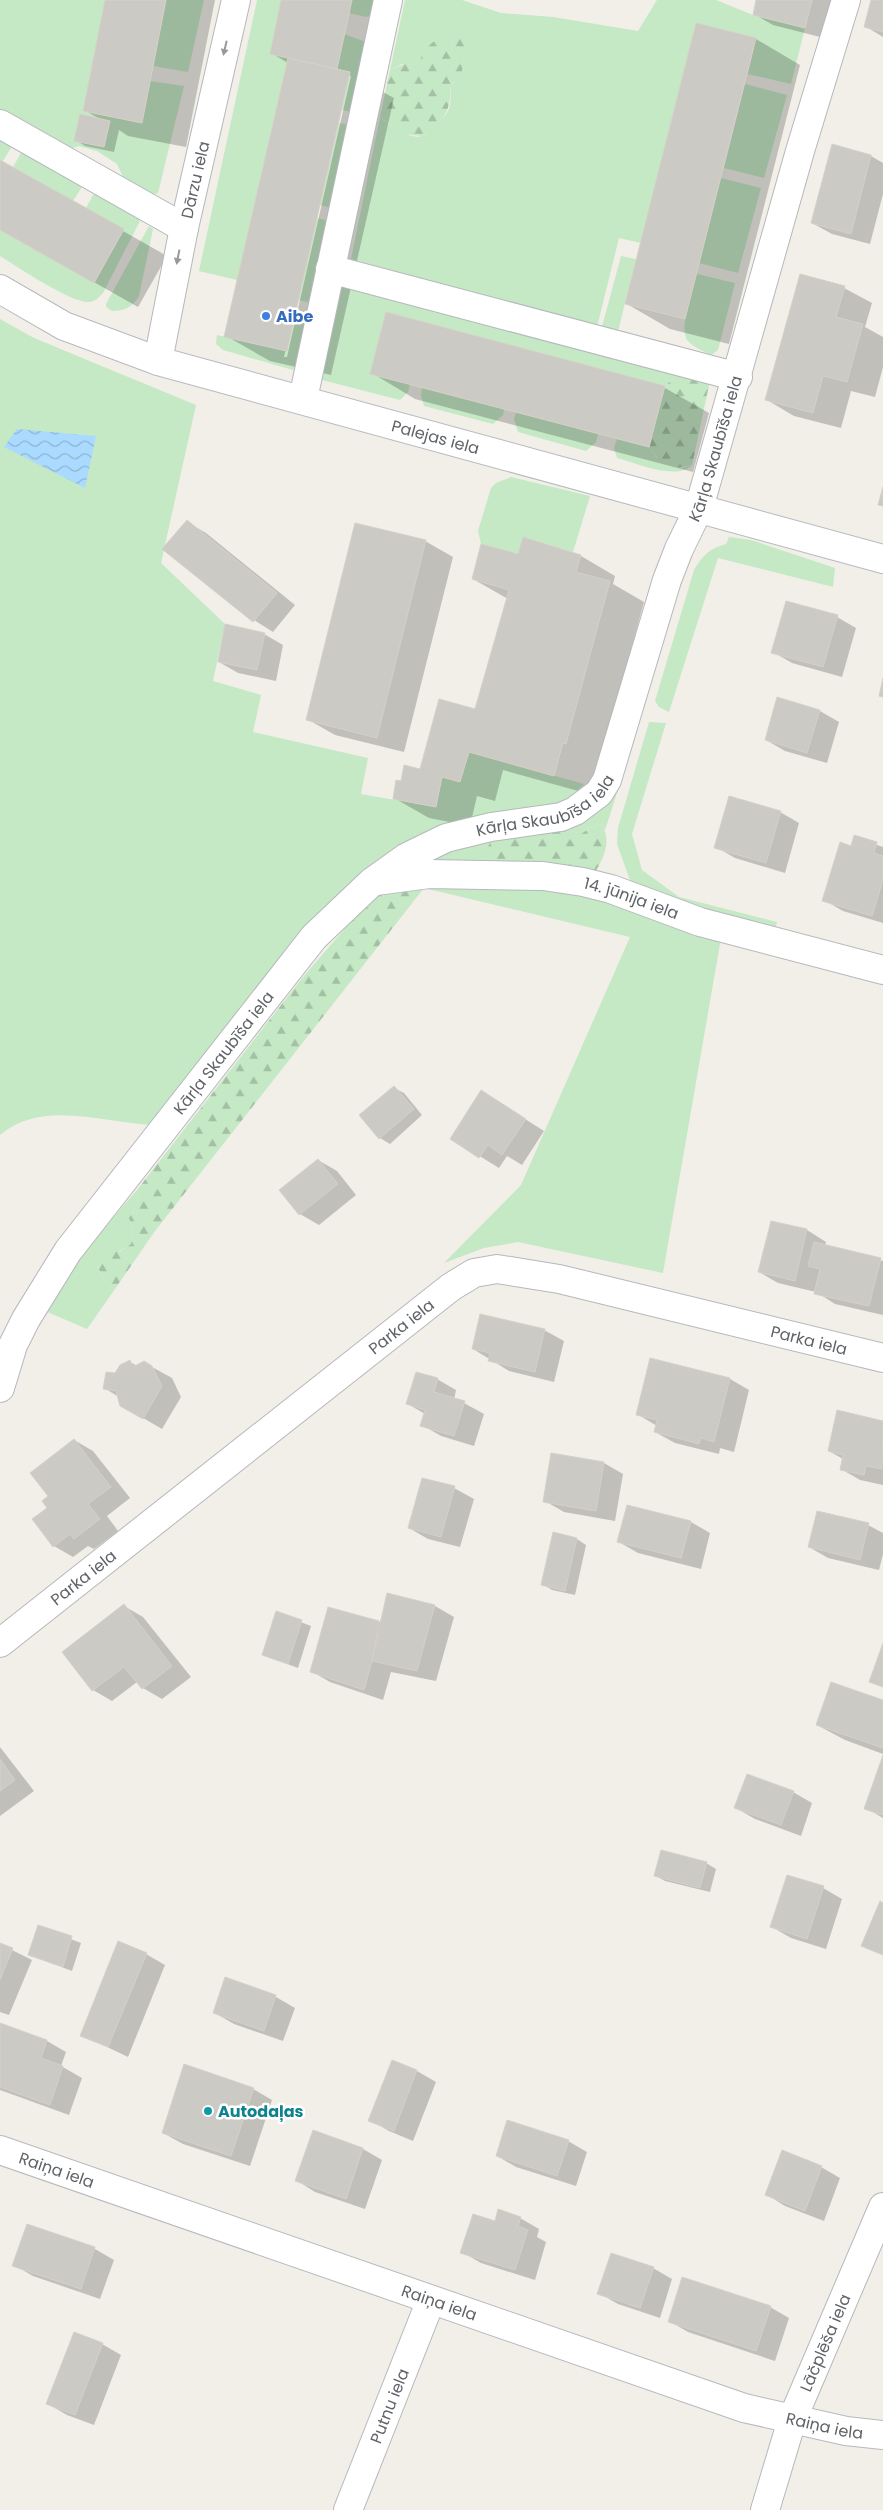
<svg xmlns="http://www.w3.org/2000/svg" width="883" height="2510" font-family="Poppins,sans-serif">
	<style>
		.green { fill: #c5e8c5; fill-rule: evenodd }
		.forest { fill: url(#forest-firs) }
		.water { fill: url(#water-waves) }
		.shadow { fill: #0003; fill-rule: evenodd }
		.building { fill: #cccac5; stroke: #d6d1c6 }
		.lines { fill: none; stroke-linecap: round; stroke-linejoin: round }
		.street-casing { stroke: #b5b8bc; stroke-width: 30 }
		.secondary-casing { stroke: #b6babf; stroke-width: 30 }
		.street { stroke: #fff; stroke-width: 28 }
		.secondary { stroke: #fff; stroke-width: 28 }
		.oneway { fill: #979a9d }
		.shop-dot { fill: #3f7fe0; stroke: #fff; stroke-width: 2 }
		.culture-dot { fill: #0f9aa8; stroke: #fff; stroke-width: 2 }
		.labels { text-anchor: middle; stroke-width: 5; stroke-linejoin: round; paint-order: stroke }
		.street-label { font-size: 16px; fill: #5f6368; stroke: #fff }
		.shop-label { font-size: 16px; font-weight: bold; fill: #366cbe; stroke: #fff; text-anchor: start }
		.culture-label { font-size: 16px; font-weight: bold; fill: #0d838f; stroke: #fff; text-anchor: start }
	</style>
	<defs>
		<pattern id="forest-firs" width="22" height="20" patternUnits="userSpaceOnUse" patternTransform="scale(1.25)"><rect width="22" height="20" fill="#c5e8c5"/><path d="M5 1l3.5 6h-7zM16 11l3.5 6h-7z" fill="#a3c0a4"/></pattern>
		<pattern id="water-waves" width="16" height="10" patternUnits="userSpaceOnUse" patternTransform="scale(1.25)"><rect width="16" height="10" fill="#aadaff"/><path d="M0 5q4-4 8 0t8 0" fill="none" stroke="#8eb4d2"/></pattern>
	</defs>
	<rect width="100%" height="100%" fill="#f1efe8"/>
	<path class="green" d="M0,0H105L83,111L141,123L150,81L184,86L158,193L154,194L124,179L117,164L97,151L79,146L70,149L0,113ZM80,115L110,121L104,147L75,141Z
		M166,0H204L188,72L153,66Z
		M257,0H281L270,54L288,58L237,280L199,271Z
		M352,0H374L371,15L366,17L349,13Z
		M405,0H462L501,13L553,17L638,31L657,0H716L753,15L805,28L791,84L748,74L756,38L696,23L641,243L619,238L597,327L351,259L380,117C389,125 409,140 422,136C428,134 430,129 434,126C451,114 452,104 450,85C463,77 463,62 466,49L422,60L419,65L402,64L390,70Z
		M344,34L366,42L352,112L342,110L350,72L337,69Z
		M745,84L787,95L764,178L724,168Z
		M339,123L352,126L335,209L320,205Z
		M0,136L9,141L11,148L3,161L0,160Z
		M27,151L81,181L82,187L73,201L13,167L21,153Z
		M721,178L761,188L738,273L699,263Z
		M99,193L134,211L140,221L103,293C99,297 96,301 90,302C72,304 18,267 0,256V230L94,283L124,230L86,208L93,195Z
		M317,218L333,222L316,304L298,300Z
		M149,226L153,229L139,296C133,307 124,311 112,311L106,307V304Z
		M621,256L636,259L618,331L602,327Z
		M697,274L735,283L718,350L711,355C703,351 693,347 687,340C679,328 693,288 697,274Z
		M343,283L678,374L665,386L386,312L410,384L408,392L400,400L322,380L318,378L325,364Z
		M295,314L315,319L298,369L293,370L223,350L216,344L217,335L286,351Z
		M0,319L34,338L196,405L161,563L225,624L213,681L261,695L253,732L368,758L361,794L435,807L442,777L460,782L469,752L584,784L567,800L554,805L440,826L411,839L368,868L157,1125C106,1124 43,1098 0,1135Z
		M422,387L504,409L503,415L493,424L424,406L421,396Z
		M516,412L598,434L596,442L586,451L518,432L514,419Z
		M617,439L649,447L656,457L681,468L692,465C677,481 636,463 617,458L614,448Z
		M511,477L590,496L573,552L524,537L518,554L481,544L478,531L491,488L496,483Z
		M729,537L751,540L835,568L833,587L718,558L669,712L659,707L655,701L694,570C702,556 710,548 726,544Z
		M649,722L666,723L632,834L642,870L679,897L777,922L775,930L726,919L631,883L617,844L618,828Z
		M616,789L618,790L605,830L601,824L591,827L581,834L571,831L565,825C588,819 604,810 616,789Z
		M493,840L495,866L440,863L438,858L441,852Z
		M424,888L569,889L721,938L663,1273L518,1242L484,1248L444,1263L521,1185L630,937Z
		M137,1190L139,1201L129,1218L133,1231L131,1244L118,1252L98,1258C97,1273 103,1280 115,1289L87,1329L45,1311C71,1267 103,1229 137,1190Z"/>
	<path class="forest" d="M450,36L459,37L466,49L461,76L450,85C452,110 443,124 422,136L402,134L380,117L390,70L412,61L419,65L423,51L433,42Z
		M678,374L711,376L692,465C668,471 663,466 649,447L665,386Z
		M601,824C613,840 603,861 593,875L495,866C484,857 483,850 493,840L565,825L571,831L581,834L591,827Z
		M424,888L155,1231L115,1289C103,1280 97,1273 98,1257L111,1249L119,1252L131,1244L133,1231L129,1218L139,1201L137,1190L303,977L361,910L381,894Z"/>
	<path class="water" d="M17,429L96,436L85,488L4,447Z"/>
	<path class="shadow" d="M106,0H215L186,147L128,136L119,130L114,152L85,146L76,140L100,119L84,110Z
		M283,0H401L381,91L394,98L331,375L270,361L226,336L288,63L271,53ZM348,75L351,76L287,357H284Z
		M758,0H834L824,38L773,25L754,14Z
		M873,0H883V37L865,26Z
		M697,24L756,39L800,65L729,344L670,329L627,304Z
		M833,146L871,156L883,163V194L870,244L832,234L812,223Z
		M0,161L167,256L138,307L0,229Z
		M844,288L872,303L865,327L883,337V367L875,397L851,391L841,428L794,416L767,400Z
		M387,314L665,388L709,413L693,472L415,399L372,373Z
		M187,522L206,533L295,605L273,632L254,620Z
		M425,541L453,557L404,752L335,735L307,719Z
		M519,555L581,556L615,576L613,584L644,602L600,763L597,762L589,794L503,770L495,801L477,796L470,826L429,818L394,798L402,783L421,770L476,710L508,599L473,579Z
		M837,617L856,628L842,677L792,663L773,652Z
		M264,634L283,645L276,681L238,673L219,662Z
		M820,711L839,722L827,763L785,751L766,740Z
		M780,812L799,823L785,873L735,858L716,847Z
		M855,837L883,847V923L843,911L824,900L852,847Z
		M394,1088L404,1093L422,1115L390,1144L380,1138Z
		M481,1091L544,1131L522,1165L507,1156L499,1168L452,1139Z
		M318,1160L337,1171L356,1195L319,1225L300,1214L281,1190Z
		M772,1222L807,1230L826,1242L825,1246L883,1261V1315L835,1304L816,1292L778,1283L759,1272Z
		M544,1330L564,1341L554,1382L509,1371L473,1349Z
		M130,1362L137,1366L152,1367L172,1378L181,1397L162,1429L121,1405L119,1397L104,1388Z
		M437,1379L456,1390L454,1400L464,1403L484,1414L474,1446L441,1436L422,1425L425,1414L408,1404Z
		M730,1379L749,1390L734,1452L720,1448L719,1454L675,1443L655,1432L657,1426L637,1414Z
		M838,1411L883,1422V1485L860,1480L841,1469L843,1459L829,1451Z
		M74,1440L93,1451L130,1498L107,1516L118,1531L94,1549L88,1546L73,1557L54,1546L49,1508L50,1497Z
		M604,1463L623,1474L615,1521L564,1512L545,1501Z
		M454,1488L474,1499L460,1547L428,1539L409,1528Z
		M628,1506L691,1522L710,1533L701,1569L638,1553L619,1542Z
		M868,1525L883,1533V1554L879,1570L828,1558L809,1547Z
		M554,1534L577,1539L586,1545L575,1595L552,1590L542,1584Z
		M388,1595L435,1606L454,1617L436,1681L391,1672L383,1700L330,1682L311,1671L329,1609L380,1622Z
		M124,1606L143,1617L191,1677L162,1699L143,1688L137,1682L112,1701L93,1690Z
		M277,1613L311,1626L298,1668L263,1655Z
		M883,1701V1754L845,1740L817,1725Z
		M0,1747L34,1791L0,1816Z
		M883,1759V1818L866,1808Z
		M793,1792L812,1803L801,1836L755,1819L736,1808Z
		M706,1863L716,1869L710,1892L665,1881L656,1876Z
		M823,1888L842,1899L826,1949L791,1938L772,1927Z
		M39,1927L81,1943L72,1971L30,1955Z
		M0,1944L32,1960L9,2015L0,2012Z
		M146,1954L165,1965L128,2057L82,2035Z
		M226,1979L276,1997L295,2008L283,2041L234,2024L215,2013Z
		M0,2026L47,2041L66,2052L61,2066L82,2078L69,2115L0,2090Z
		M393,2062L417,2071L436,2082L413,2141L389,2131L370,2120Z
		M253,2089L272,2100L250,2166L183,2144L163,2133Z
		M568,2141L587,2152L576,2186L516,2167L497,2156Z
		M363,2149L382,2160L365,2209L315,2192L296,2180Z
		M821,2167L840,2178L824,2221L785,2206L766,2194Z
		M520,2218L539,2229L537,2237L546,2242L535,2280L481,2263L462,2252L496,2222Z
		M28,2226L95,2249L114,2260L100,2299L33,2276L14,2265Z
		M653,2268L672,2279L660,2318L618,2304L599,2293Z
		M770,2307L789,2318L775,2361L688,2332L669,2321Z
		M102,2344L121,2355L94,2425L67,2415L48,2404Z"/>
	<path class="building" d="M105,0H166L142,123L83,111Z
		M281,0H352L337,69L270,54Z
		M756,0H812L805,28L753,15Z
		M871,0H883V32L864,27Z
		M696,23L756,38L685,319L625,304Z
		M288,58L350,72L287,351L224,337Z
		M80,114L110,121L104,147L74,141Z
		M832,144L871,155L851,234L811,223Z
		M0,160L124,229L94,283L0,230Z
		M800,274L845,286L836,317L863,324L847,382L823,376L813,413L765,400Z
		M386,312L665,386L649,447L370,374Z
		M883,487V506L878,505Z
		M187,520L277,593L253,622L162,549Z
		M355,523L426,540L377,738L306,720Z
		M523,537L581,555L576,572L610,581L566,744L563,743L554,776L469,752L460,782L442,777L436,807L393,799L396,780L401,781L404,765L420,769L439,699L475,709L509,590L472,579L481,544L518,554Z
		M786,601L838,615L823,667L771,653Z
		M225,624L265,633L257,670L218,662Z
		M883,678V697L879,696Z
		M777,697L820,710L807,753L765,740Z
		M729,796L781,811L766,863L714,848Z
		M854,835L877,842L874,853L883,856V880L872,916L822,901L840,842L851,846Z
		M394,1086L414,1109L379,1139L359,1115Z
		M481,1090L526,1119L502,1155L488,1145L479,1158L450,1139Z
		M318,1159L338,1184L299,1215L279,1190Z
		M771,1221L807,1229L795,1281L758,1272Z
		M814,1242L881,1258L869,1306L814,1294L820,1269L808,1266Z
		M480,1314L545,1329L535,1372L488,1361L490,1353L472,1349Z
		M650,1358L730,1378L714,1442L701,1438L699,1444L654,1432L657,1420L636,1415Z
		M130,1360L133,1367L144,1361L152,1366L162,1386L143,1419L120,1406L116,1391L103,1389L106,1372L115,1373L120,1365Z
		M416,1372L438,1378L434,1392L465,1401L454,1436L420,1426L425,1410L406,1404Z
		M837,1410L883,1421L882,1469L866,1466L864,1475L840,1470L843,1455L828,1451Z
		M74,1439L111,1487L88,1504L100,1519L74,1539L70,1534L53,1547L32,1519L47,1508L42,1501L48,1496L30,1473Z
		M551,1453L604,1462L596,1511L543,1502Z
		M422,1478L455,1486L441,1537L408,1528Z
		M627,1505L691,1521L681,1558L617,1542Z
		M817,1511L869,1523L860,1560L808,1547Z
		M553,1532L577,1538L565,1591L541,1585Z
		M387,1593L435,1605L417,1671L372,1661Z
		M124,1604L172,1666L142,1689L124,1667L92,1691L62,1652Z
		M328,1607L379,1621L372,1661L364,1690L310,1672Z
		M276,1611L302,1620L288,1664L262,1655Z
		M883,1643V1687L869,1682Z
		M831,1682L883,1700V1748L816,1725Z
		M883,1755V1815L864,1809Z
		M0,1759L15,1780L0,1791Z
		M747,1774L794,1791L781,1825L734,1808Z
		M661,1850L707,1862L700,1888L654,1876Z
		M787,1875L824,1886L807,1939L770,1927Z
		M880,1901L883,1903V1955L861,1946Z
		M38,1925L72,1936L63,1967L28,1955Z
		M118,1941L147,1953L108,2047L80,2036Z
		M0,1943L13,1948L0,1980Z
		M225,1977L276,1995L264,2031L213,2013Z
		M0,2023L47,2040L41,2058L63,2066L50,2105L0,2087Z
		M392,2060L417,2070L394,2131L368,2121Z
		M184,2064L254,2088L231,2156L162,2133Z
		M507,2120L569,2140L557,2176L496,2156Z
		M313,2130L363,2148L346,2199L295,2181Z
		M782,2150L822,2166L805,2211L765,2195Z
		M498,2209L521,2217L518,2226L528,2230L515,2270L460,2253L473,2214L495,2221Z
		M27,2224L95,2247L81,2289L12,2266Z
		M611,2253L654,2267L640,2308L597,2294Z
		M682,2277L771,2306L756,2351L668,2322Z
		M74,2332L103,2343L75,2415L46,2404Z"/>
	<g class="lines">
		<g class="street-casing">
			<g id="street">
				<path d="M0,124L184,228"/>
				<path d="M330,269L738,377"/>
				<path id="s1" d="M158,361L184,228L236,0"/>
				<path d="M303,399L388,0"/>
				<path id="s2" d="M376,881L429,874L543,876L583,882L611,889L700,922L883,970"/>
				<path id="s3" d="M0,1388L13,1345L26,1319L68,1251L314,937L372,882L407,857L446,838L491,827L561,817L575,811L599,793L607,780L667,580L679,549L699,508L800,151L846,0"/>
				<path id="s4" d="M0,1643L451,1287L474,1273L497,1269L559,1279L883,1358"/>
				<path id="s5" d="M348,2510L431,2300"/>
				<path id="s6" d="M765,2510L792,2420L883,2207"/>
			</g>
		</g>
		<g class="secondary-casing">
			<g id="secondary">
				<path id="s7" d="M0,289L64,326L158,361L883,559"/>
				<path id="s8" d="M0,2150L744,2408L846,2431L883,2435"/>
			</g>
		</g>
		<use href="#street" class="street"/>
		<use href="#secondary" class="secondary"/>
	</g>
	<defs><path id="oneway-solid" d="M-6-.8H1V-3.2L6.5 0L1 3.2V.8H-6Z" transform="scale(1.25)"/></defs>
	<g class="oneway">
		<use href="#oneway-solid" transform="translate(225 48) rotate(103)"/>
		<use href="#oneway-solid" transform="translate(178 257) rotate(101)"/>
	</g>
	<circle class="shop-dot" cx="266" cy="316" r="5"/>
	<circle class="culture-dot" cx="208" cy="2111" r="5"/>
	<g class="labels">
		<g class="street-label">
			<text dy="6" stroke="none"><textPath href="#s1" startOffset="185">Dārzu iela</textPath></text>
			<text dy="6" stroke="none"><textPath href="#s7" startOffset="462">Palejas iela</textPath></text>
			<text dy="6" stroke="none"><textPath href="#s3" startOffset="1246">Kārļa Skaubīša iela</textPath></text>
			<text dy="6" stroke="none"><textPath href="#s3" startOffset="826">Kārļa Skaubīša iela</textPath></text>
			<text dy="6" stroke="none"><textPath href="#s2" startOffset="259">14. jūnija iela</textPath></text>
			<text dy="6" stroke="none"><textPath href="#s3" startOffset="406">Kārļa Skaubīša iela</textPath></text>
			<text dy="6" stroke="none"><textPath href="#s4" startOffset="511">Parka iela</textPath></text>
			<text dy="6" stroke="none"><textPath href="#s4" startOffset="945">Parka iela</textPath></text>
			<text dy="6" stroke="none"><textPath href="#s4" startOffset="106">Parka iela</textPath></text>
			<text dy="6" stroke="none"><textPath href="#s8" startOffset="60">Raiņa iela</textPath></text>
			<text dy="6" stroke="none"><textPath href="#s8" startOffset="465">Raiņa iela</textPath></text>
			<text dy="6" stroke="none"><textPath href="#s6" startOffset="178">Lāčplēša iela</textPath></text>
			<text dy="6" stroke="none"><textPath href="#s5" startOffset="112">Putnu iela</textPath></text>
			<text dy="6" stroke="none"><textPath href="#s8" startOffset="870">Raiņa iela</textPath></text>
		</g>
		<g class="shop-label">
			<text x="276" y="322">Aibe</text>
		</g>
		<g class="culture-label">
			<text x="218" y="2117">Autodaļas</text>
		</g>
	</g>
</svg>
